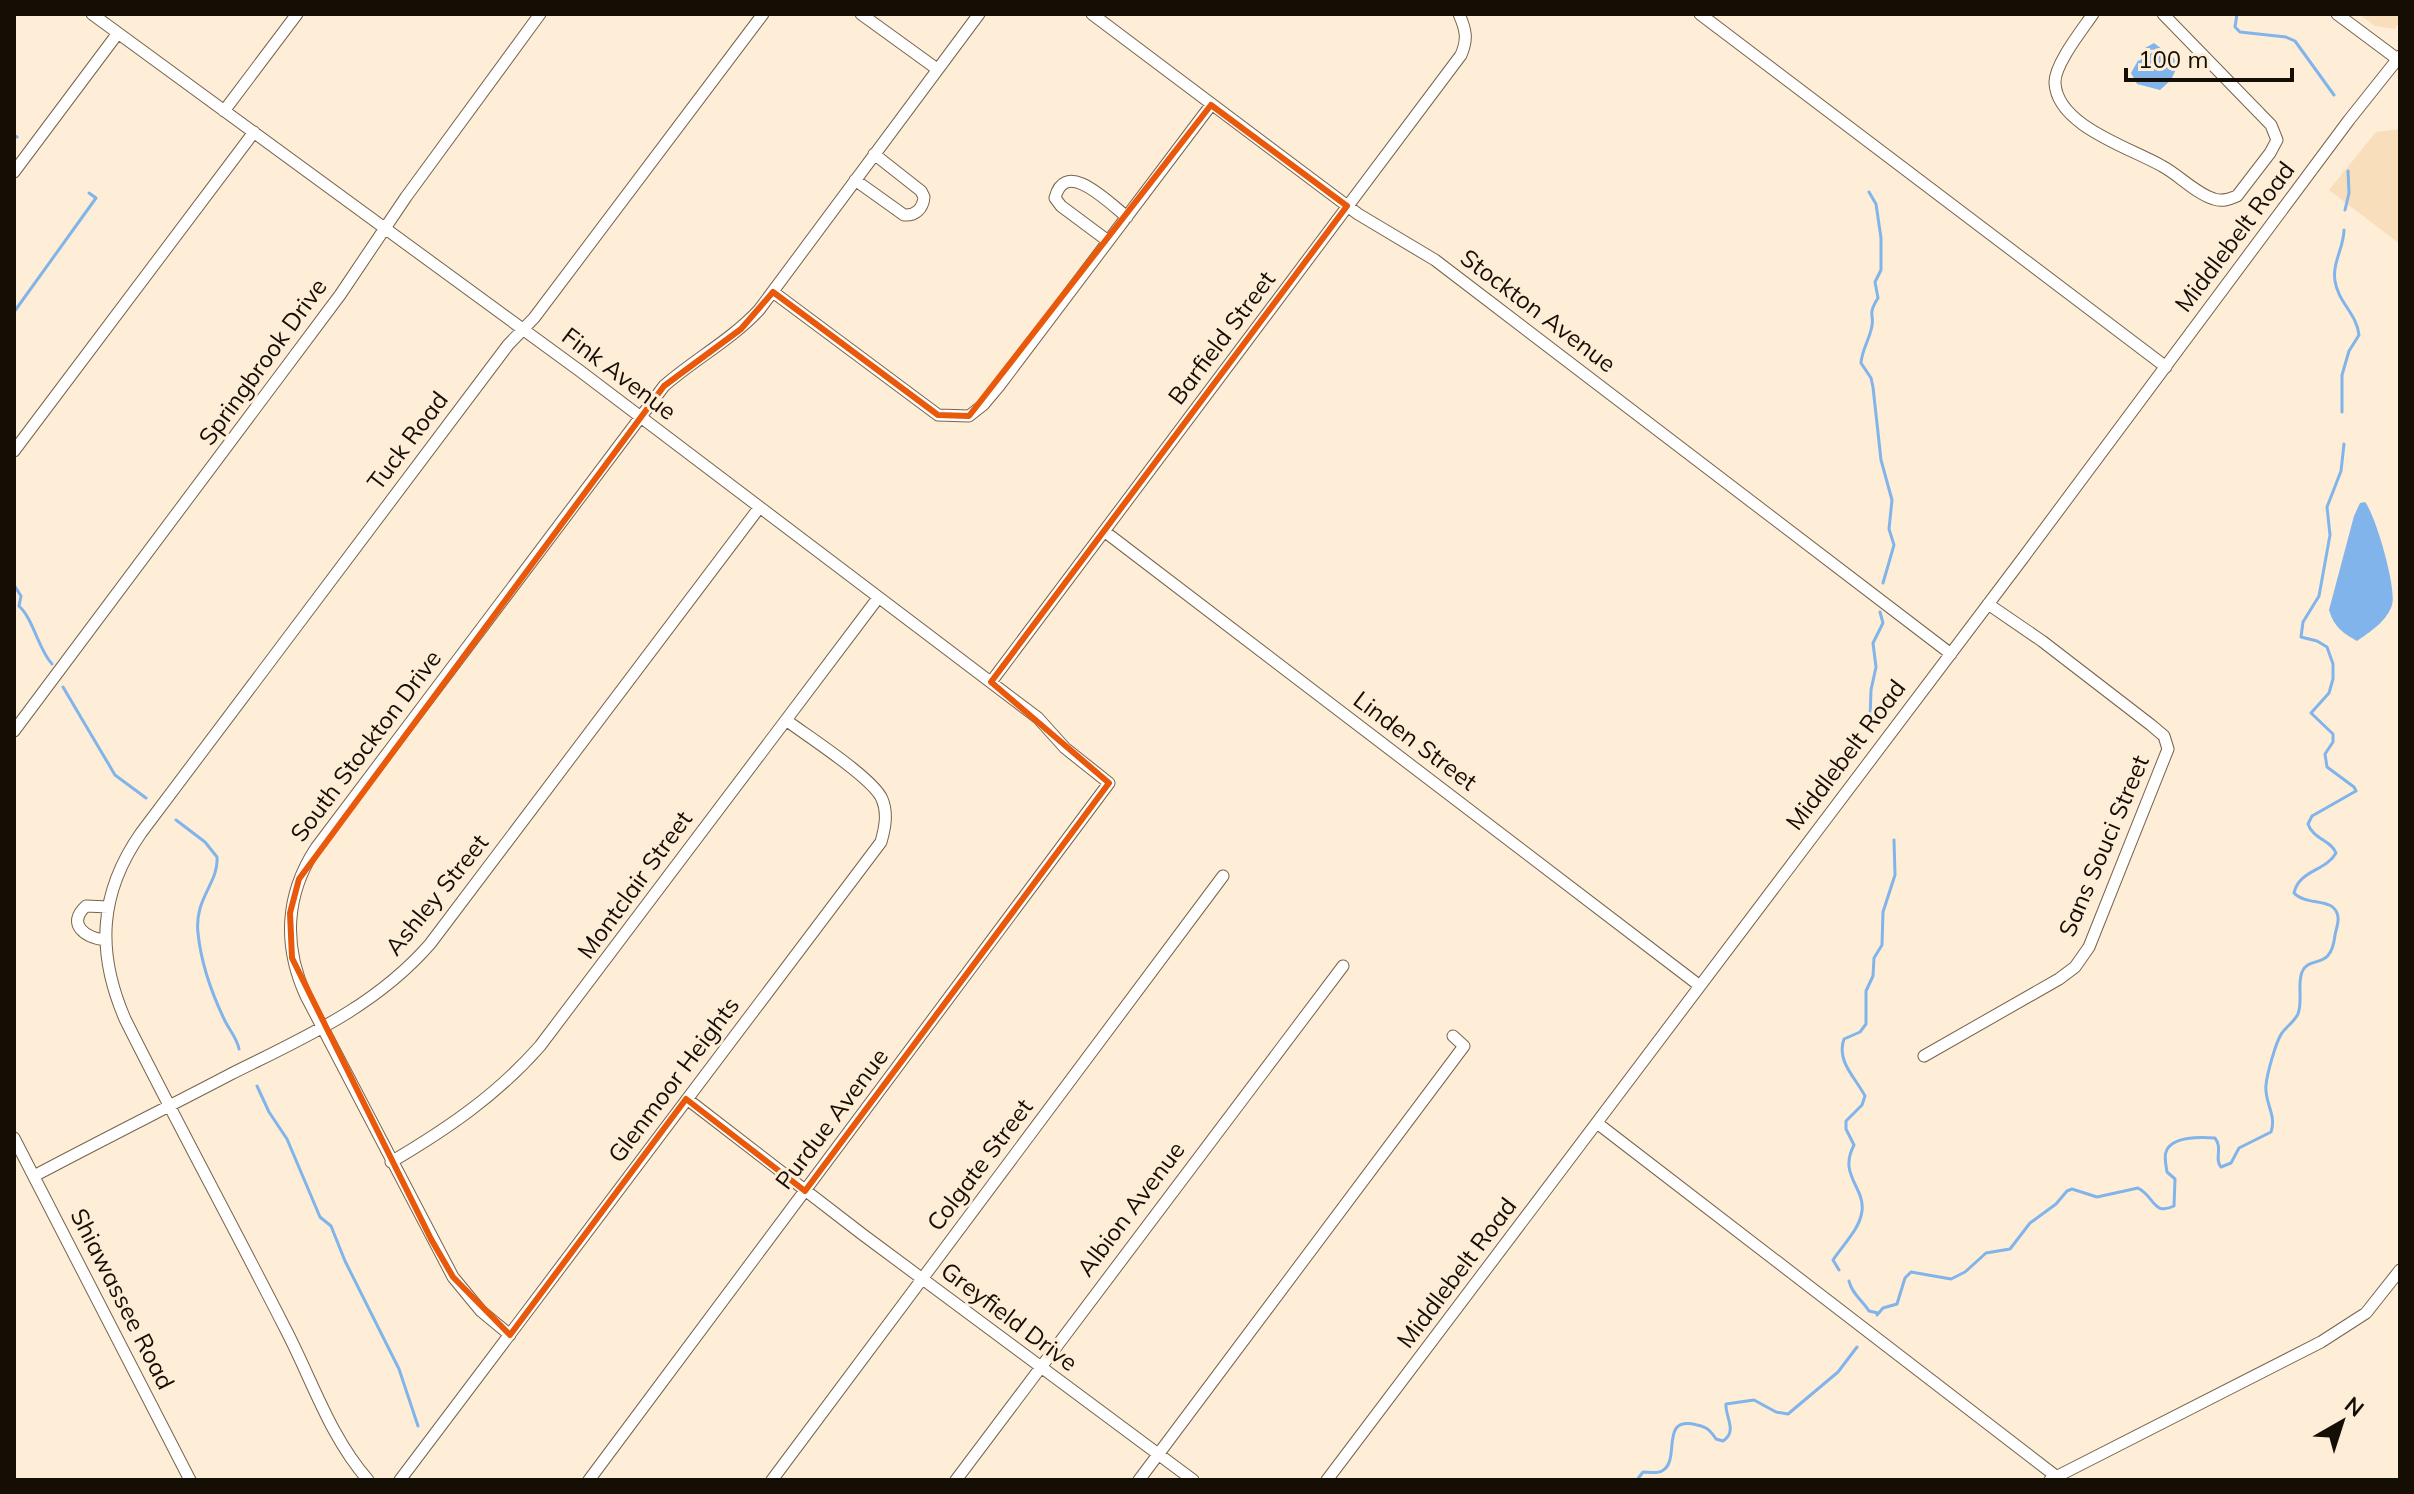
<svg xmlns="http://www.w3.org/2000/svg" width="2414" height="1494" font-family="Mulish,sans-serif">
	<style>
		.built { fill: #f9debc }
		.water { fill: #80b4eb }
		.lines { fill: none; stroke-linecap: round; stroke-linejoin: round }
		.stream { stroke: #80b4eb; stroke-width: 3 }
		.minor-casing { stroke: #77644c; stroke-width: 13 }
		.minor { stroke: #fff; stroke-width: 11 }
		.marked { fill: none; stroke: #e8590c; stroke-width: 6; stroke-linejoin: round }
		.labels { text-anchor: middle; stroke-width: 6; stroke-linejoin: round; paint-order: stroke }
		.street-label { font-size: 24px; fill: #150e05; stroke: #feedd7 }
	</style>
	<rect width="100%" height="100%" fill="#feedd7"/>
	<path class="built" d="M2359,14H2400V21L2395,29L2375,26Z
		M2400,129V244L2329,190L2376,132Z"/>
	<path class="water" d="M2154,43L2174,58L2177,67L2171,80L2160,90L2137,84L2131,73L2145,48Z
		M2365,502C2376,516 2397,589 2392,605C2387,621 2370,632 2357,641C2343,633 2334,627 2329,610L2354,516L2360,503Z"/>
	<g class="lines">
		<path class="stream" d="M2237,14L2235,27L2240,32L2286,37L2295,41L2334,95
			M14,135L17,137
			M1869,192L1876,204L1881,238V270L1875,282L1878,298C1866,317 1876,314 1871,330C1868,342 1862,350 1861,363L1871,378L1873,387L1881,460L1892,500L1889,529L1894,545L1883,583
			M2345,210L2349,193L2348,171
			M14,312L96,198L89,193
			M2342,412V375L2349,351L2359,335C2357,314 2338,302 2335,281C2332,263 2344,247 2344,230
			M14,585L21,596L19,606C34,620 38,649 52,664
			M63,687L115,775L146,798
			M1870,719L1871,690L1876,667L1873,643L1883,623L1880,612
			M176,820L205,842L217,857C219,883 194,898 198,933C201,963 212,994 225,1021C230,1031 237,1038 239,1049
			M257,1086L269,1112L287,1139L320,1217L331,1226L345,1261L399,1369L418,1426
			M1839,1270L1833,1260C1842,1246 1860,1229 1862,1211C1865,1187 1838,1175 1854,1145L1846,1129V1121L1862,1105L1865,1096C1855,1077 1836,1061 1844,1039L1860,1032L1866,1024V991L1873,976L1874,958L1882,945L1883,912L1895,875L1894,840
			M1849,1281C1852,1294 1862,1300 1869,1311L1878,1313
			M1877,1315L1883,1308L1897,1304L1905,1278L1911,1272L1951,1279L1965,1272L1986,1253L2010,1249L2030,1223L2056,1204L2067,1191L2072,1189L2097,1197L2138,1188C2155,1197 2153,1216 2174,1206L2175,1179L2167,1172C2166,1166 2164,1157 2166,1152C2171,1136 2202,1137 2215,1138C2223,1148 2214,1159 2221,1167L2231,1163L2239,1148L2271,1132C2277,1115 2264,1102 2266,1085C2267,1074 2276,1041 2282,1033C2287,1026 2294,1022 2298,1014C2303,1000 2297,985 2302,972C2310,954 2331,972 2335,935C2336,929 2339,923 2338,917C2335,896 2307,907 2294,893C2299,870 2326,871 2336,853C2331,840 2313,839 2308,824L2312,816L2356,791L2354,787L2327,767L2325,754L2333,742V734L2311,713L2329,693L2333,679V664L2327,647L2317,641L2301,637L2303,622L2319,596L2330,535L2327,507L2341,471L2344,444
			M1637,1480L1643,1472C1648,1472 1657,1474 1662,1471C1682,1460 1658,1415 1697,1425C1707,1427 1710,1430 1716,1439L1723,1441C1738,1431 1725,1417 1726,1404L1754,1400L1776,1412L1788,1414L1838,1372L1857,1347"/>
		<g class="minor-casing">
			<path id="minor" d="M92,14L580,371L1038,718L1065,748L1109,783L589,1480
				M861,14L937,69
				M1092,14L1358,214L1435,260L1951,654
				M1700,14L2166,367
				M2093,14C2082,30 2054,65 2055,83C2057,126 2131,148 2162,166C2179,175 2195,193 2214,199C2222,202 2230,199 2237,196L2270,153L2277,140L2271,125L2163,14
				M2337,14L2400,61
				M224,111L297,14
				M14,172L118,33
				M855,180L904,215C915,216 923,209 924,197L921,191L874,154
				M1108,241L1061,206L1055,198C1065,157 1109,203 1127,217
				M773,292L938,415L969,416L983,405L999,386L1211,105
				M14,451L254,132
				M1104,531L1700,986
				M991,682L1461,55C1468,39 1466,30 1459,14
				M14,731L340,295L406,197L540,14
				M106,940C85,938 66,924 86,906L108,907
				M1924,1056L2059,979L2075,967L2089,947L2168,749L2164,736L2151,725L2042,641L1988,604
				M687,1099L862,1234L1193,1480
				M1597,1123L2057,1477
				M14,1138L190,1480
				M391,1162C447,1129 497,1095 540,1046L878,598
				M34,1176C100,1141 166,1108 231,1074C305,1037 375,1007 430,944L759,508
				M510,1335L481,1311L453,1277L306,996C283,946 285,895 316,848L664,386C695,359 731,340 759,310L979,14
				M368,1480C330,1437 312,1380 286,1330C233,1226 177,1123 125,1019C96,952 99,893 141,833L508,345L534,318L763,14
				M400,1480L881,842C885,828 888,813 882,799C873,778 807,736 786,720
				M772,1480L1223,876
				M956,1480L1343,966
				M1139,1480L1464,1046L1453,1036
				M1327,1480L2023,558L2349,120L2400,56
				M2050,1480L2321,1342L2366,1313L2400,1270"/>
		</g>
		<use href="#minor" class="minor"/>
	</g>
	<path class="marked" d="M1211,105L1347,206L991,682L1109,783L805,1191L686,1099L510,1335L453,1277L431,1239L292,958L290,913L299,879L664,386L741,329L773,292L938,415L969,416Z"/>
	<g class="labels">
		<g class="street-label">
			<text transform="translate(2235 237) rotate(-53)" y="8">Middlebelt Road</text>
			<text transform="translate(1538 311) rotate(37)" y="8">Stockton Avenue</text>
			<text transform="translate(1222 338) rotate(-53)" y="8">Barfield Street</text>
			<text transform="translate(263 362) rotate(-54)" y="8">Springbrook Drive</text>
			<text transform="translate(619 374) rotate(37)" y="8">Fink Avenue</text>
			<text transform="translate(408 441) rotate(-53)" y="8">Tuck Road</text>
			<text transform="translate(1415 741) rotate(37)" y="8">Linden Street</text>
			<text transform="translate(366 746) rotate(-53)" y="8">South Stockton Drive</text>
			<text transform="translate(1846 755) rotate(-53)" y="8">Middlebelt Road</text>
			<text transform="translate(2104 846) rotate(-67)" y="8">Sans Souci Street</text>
			<text transform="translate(635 885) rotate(-54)" y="8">Montclair Street</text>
			<text transform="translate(437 895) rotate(-51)" y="8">Ashley Street</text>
			<text transform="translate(674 1080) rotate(-53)" y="8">Glenmoor Heights</text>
			<text transform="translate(832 1119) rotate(-53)" y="8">Purdue Avenue</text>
			<text transform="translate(980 1165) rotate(-53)" y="8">Colgate Street</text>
			<text transform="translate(1131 1209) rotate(-53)" y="8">Albion Avenue</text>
			<text transform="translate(1457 1273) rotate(-53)" y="8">Middlebelt Road</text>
			<text transform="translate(122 1299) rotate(63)" y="8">Shiawassee Road</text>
			<text transform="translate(1009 1317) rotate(37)" y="8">Greyfield Drive</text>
		</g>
	</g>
	<rect width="2414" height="1494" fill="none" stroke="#150e05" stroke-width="32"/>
	<g transform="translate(2342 1422) rotate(39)" stroke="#feedd7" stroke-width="6" paint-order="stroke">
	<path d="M0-6L14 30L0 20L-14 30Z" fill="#150e05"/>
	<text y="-12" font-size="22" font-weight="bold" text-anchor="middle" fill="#150e05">N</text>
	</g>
	<path d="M2126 68v12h166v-12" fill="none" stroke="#150e05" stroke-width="4"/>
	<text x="2138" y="68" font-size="24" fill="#150e05" stroke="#feedd7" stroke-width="6" paint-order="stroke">100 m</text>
</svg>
